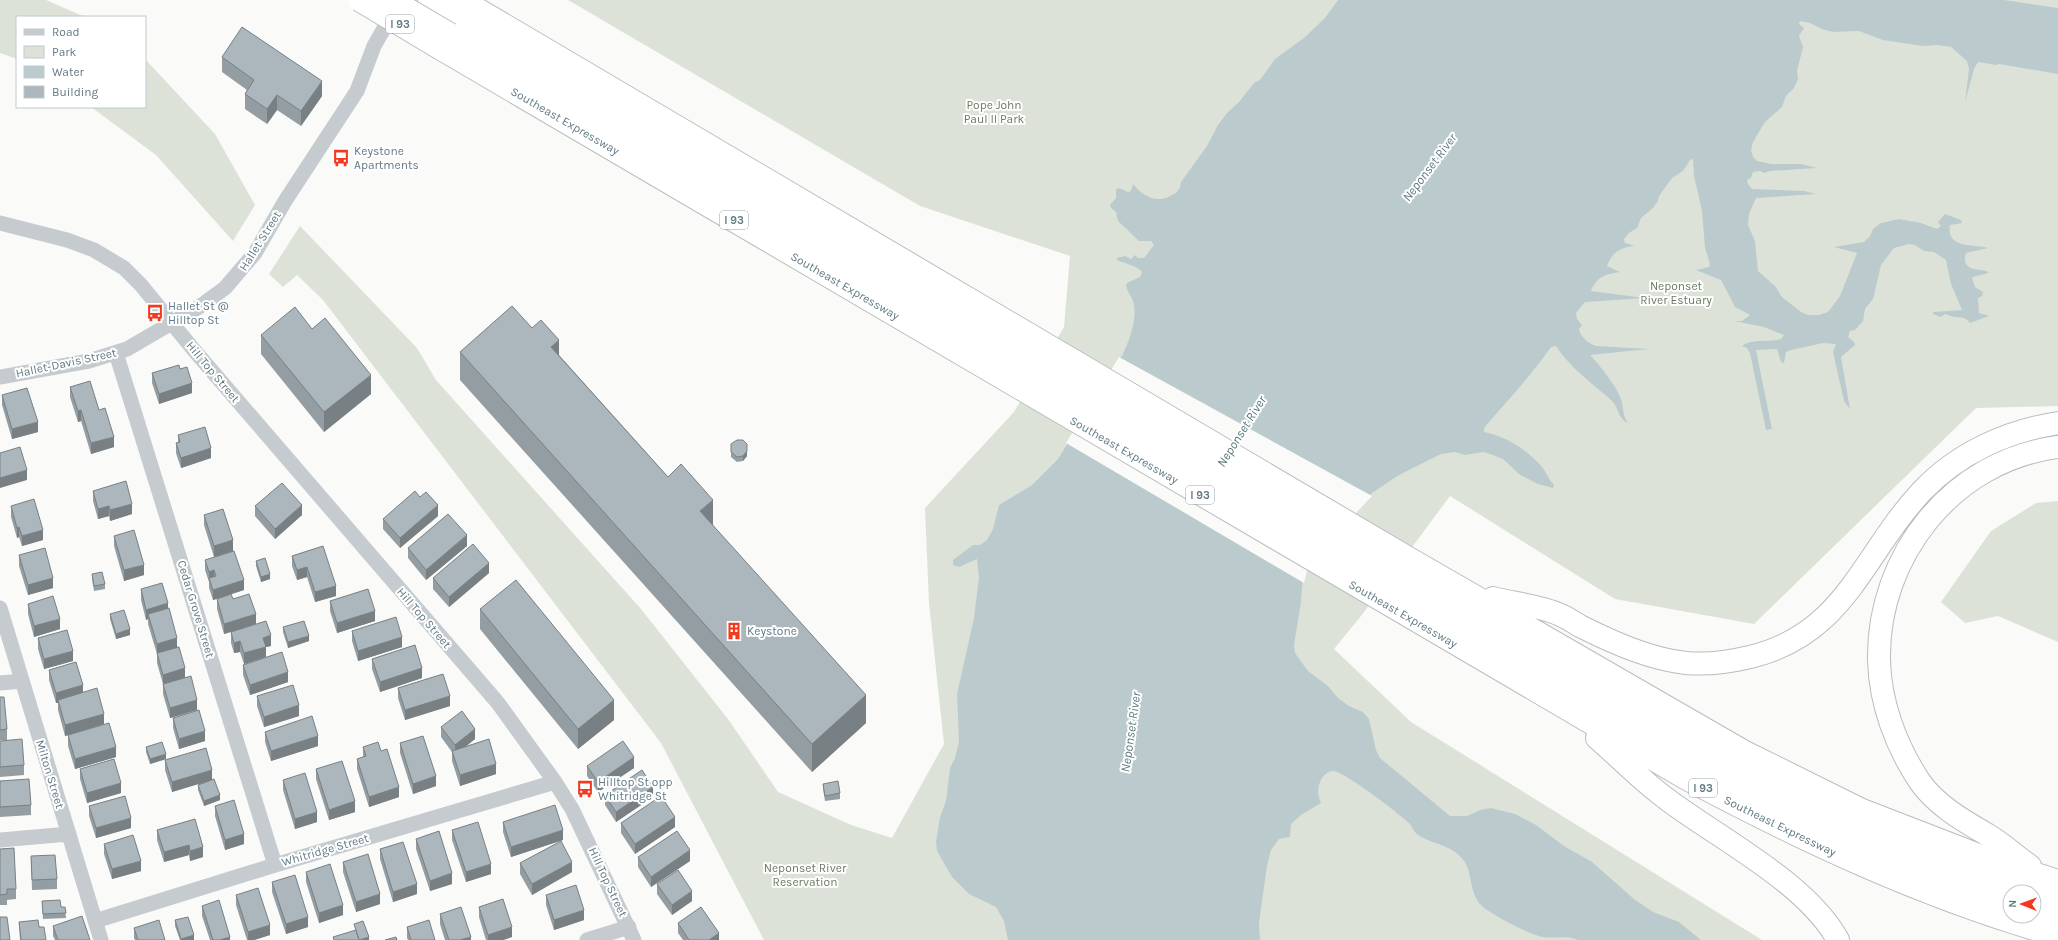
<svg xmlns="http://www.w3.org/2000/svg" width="2058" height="940" font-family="Karla,sans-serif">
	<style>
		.green { fill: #dde2d8 }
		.water { fill: #bbcbcd }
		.pier { fill: #fafaf8 }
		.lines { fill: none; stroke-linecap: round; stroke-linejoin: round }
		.highway-casing { stroke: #b8bdc0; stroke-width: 24 }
		.street { stroke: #c5cbce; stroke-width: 15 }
		.highway { stroke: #fff; stroke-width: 22 }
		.highway-bridge-casing { stroke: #b8bdc0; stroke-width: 24; stroke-linecap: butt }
		.highway-bridge { stroke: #fff; stroke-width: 22 }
		.wall { fill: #939da2 }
		.shaded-wall { fill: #788084 }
		.building { fill: #abb7bc; stroke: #788084 }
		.labels { text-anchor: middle; stroke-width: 4; stroke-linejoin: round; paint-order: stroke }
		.shield { fill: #fff; stroke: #91a2aa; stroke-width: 1 }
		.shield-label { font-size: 11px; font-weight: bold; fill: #627a85 }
		.park-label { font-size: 12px; fill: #697c62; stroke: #fff }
		.street-label { font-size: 12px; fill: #627a85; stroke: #fff }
		.poi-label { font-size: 12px; fill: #627a85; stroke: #fff; text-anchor: start }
		.water-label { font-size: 13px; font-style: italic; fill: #5e797e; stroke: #fff }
	</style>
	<rect width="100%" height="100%" fill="#fafaf8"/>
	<path class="green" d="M0,0H46L85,17H17V59L0,53Z
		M568,0H2058V406L1976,408L1754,624L1615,599L1450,496L1361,616L1334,649L1411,722L1762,940H764L661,743L323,300L297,275L283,287L269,274L300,226L417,348L436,380L641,609L728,719L778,792L851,825L892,838L944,744L929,603L925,508L1014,412L1064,327L1070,256L920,206Z
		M145,59L215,134L255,205L233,241L156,155L91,107H145Z
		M2058,501V642L1998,616L1965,623L1941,602L1991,531L2036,503Z"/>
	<path class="water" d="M1338,0H2004L2058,8V74L1999,64L1996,65L1978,62L1974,69L1965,102L1969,69L1967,61L1951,47L1937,45L1923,46L1883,40L1859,31L1833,32L1822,29L1810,23L1800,21L1799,24L1804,28L1799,36L1803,47L1797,71L1798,79L1794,88L1786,96L1782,107L1765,122L1753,142L1751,150L1753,157L1757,161L1771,164H1801L1817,168L1770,171L1764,173L1760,171L1753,172L1751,178L1747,180L1748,184L1752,189L1804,191L1816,194L1756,198L1749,214L1748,225L1755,241L1758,271L1775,286L1782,297L1801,312L1808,315H1819L1828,312L1840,296L1857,253L1834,247L1864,242L1870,236L1873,229L1881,223L1899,219L1921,223L1937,229L1941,226L1938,222L1945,214L1961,220L1962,223L1950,225C1946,249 1972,244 1988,248L1966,253C1960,273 1981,268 1989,272C1984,276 1977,274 1972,278L1975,287L1983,292L1982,296L1978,298L1979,313L1989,316L1970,323C1964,316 1962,318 1955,317C1952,317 1949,315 1945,314L1941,317L1933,314V312L1962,310L1951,284L1946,260L1934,252L1924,251L1915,245L1909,244L1894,248L1881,265L1873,299L1865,309L1863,321L1855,330L1850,331L1848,337L1854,342L1855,345L1841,357L1850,409L1844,401L1833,352L1836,344L1823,343L1791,350L1786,352L1784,363L1781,362L1777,349L1756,350L1772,429L1766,430L1750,353L1747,348L1742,346C1753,338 1769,343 1781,339L1784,335L1764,327L1734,321H1742L1750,315L1735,307L1721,280L1696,270L1709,267L1710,264L1705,248L1702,211L1694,176L1693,159L1690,160L1683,171L1672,178L1659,196L1658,201L1653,208L1641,218L1637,228L1629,233L1624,239L1625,243L1635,246C1621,247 1612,252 1607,266L1620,272C1606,274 1596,277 1591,291L1645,298L1585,302L1576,313L1577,319L1582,325L1579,329C1581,338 1588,343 1596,346L1649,349L1590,355C1599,364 1617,387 1621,399C1624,407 1622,415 1628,423C1618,419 1619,408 1612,401C1593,384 1569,367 1556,346L1551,347C1531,376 1507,401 1484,428V432C1506,436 1527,450 1542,467C1547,473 1549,480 1554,485L1553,488L1538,484L1519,474L1503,459L1493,455L1483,452L1465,455L1455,452L1441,454L1399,475L1372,493L1360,505L1303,573L1301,602L1294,645L1295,653L1308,671L1328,686L1338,698L1349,706L1363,712L1369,719L1376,750L1380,758L1450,816H1467L1480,810L1491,808L1515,814L1536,825L1564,846L1592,862L1634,899L1653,912L1679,922L1701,940H1578C1566,935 1555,939 1543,937C1530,935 1490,914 1481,905C1469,893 1473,874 1464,861C1453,844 1431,845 1417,834C1414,832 1412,827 1410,824C1401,815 1344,771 1333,771C1327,771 1322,777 1320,782C1317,790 1318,796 1321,803L1301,815L1291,824L1290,837L1279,839L1271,850L1267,866L1259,923L1260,940H1008L1004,921L996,907L969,894L952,877L937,851L936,842L940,817L946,801L950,768L955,758L959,742L957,694L974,618L979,577L977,559L959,567L953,565V560L973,545H980L987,540L993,529L999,505L1032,485L1058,459L1123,354C1130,338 1138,319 1133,301C1131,296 1127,291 1126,286L1127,283L1140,277L1142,272C1137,265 1125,264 1117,260V258L1125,256L1131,259L1135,255L1138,258H1144L1154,245L1151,241H1139L1118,221L1116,212L1111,208L1110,205L1116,198V189L1119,188L1128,192L1131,191L1133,184C1142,195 1155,203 1168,197C1176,193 1180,192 1181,182L1207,146L1218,125L1227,113L1239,102L1254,83L1260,80L1275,59L1304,38L1325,18Z"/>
	<path class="pier" d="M1119,357L1372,496L1309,563L1304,583L1066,443Z"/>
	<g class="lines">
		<g class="highway-casing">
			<path id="highway" d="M429,0L1396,569L1735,766L1856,825L1915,850L1975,872L2058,899
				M462,0L1405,556L1743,751L1862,810L1981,856L2058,881
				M450,34L1693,763C1796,818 1899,869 2010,903
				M441,49L1685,778C1805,842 1927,899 2058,936
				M1493,598C1512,603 1541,606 1558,614C1567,617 1574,623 1582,627C1614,643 1650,659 1686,663C1708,665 1729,662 1750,657C1846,634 1862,555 1922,491C1958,453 2007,431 2058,423
				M1597,738C1621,759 1643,782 1668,800C1720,839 1807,883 1838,940
				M2030,866C2016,856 2003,844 1988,835C1964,821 1937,806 1920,782C1896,746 1880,703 1879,660C1877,556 1953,460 2058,447
				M2034,911L2058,918"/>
		</g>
		<path class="street" d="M0,223L67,240L94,250L124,268L141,285L193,349L498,703L555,782L572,809L634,940
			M116,353L275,865
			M0,377L89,361L127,349L199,307L225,288L255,253L285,201L357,91L374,46L394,11
			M0,608L101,940
			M0,683L22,681
			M0,840L69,834
			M95,921L275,865L555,782
			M587,940L629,927"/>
		<use href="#highway" class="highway"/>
		<g class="highway-bridge-casing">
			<path id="highway-bridge" d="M359,0L441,49
				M392,0L450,34"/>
		</g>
		<use href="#highway-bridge" class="highway-bridge"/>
	</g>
	<path class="wall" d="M222,57L322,96L301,126L277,110L267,124L245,109V94L247,90L222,72Z
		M532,328L559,355L668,477L713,526L866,723L812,772L460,380V352Z
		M312,329L371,394L324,432L261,354V335Z
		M180,369L192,393L159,404L152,383V373Z
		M70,387L114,447L91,454L81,421L78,422L70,397Z
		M2,395L38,432L12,439L2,405Z
		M178,435L211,458L181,468L176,453V443L178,442Z
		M731,452L747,456L743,461L737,462L731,457Z
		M93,491L132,514L110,521L109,516L98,519L93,501Z
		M11,506L43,540L22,546L19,537L17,538L11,517Z
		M255,506L302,515L275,539L255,516Z
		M204,515L233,551L214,557L204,525Z
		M438,516L400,548L383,529V519Z
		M114,536L144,575L124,581L114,546Z
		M323,546L336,596L315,602L307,577L297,580L292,566V556Z
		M467,546L426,580L408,558V548Z
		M19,555L53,588L28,595L19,566Z
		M205,560L244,590L213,600L209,588V582L205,570Z
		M256,561L270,579L261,582L256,566Z
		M489,573L449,607L433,589V578Z
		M92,574L105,584V589L94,591L92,579Z
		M141,589L168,608L185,678L197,710L170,718L163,694V684L157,663V654L148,624V619L146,620L141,600Z
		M217,599H233L256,624L224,634L217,609Z
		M330,601L375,621L337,633L330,611Z
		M28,604L60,629L34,637L28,614Z
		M480,609L614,720L578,749L480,629Z
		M110,614L130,635L116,639L110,619Z
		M283,627L309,641L288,648L283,632Z
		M352,631L402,647L358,661L352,641Z
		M231,632L271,646L266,647V657L244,664L240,652L234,653L231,643Z
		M38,638L73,661L44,669L38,649Z
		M372,659L422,678L380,692L372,669Z
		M243,665L288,682L250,695L243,675Z
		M49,670L83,693L104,724L65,736L58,710V703H56L49,680Z
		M398,688L450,706L405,720L398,698Z
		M257,696L299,716L264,727L257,706Z
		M0,697L7,729V740H0Z
		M173,718L205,741L179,749L173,728Z
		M441,727L475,739L465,747L496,774L460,786L452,761V752L441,737Z
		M265,732L318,746L271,761L265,742Z
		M68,735L116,757L75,769L68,746Z
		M0,741L24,765V775L0,777Z
		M400,743L436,786L413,794L400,753Z
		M146,747L166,759L150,764L146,752Z
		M363,747L399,797L369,807L357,769V759L363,757Z
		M165,760L212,780L220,800L204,806L198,790V785L201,783L172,792L165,770Z
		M587,766L634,768L598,792L587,776Z
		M80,769L121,793L87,803L80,779Z
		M316,769L355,812L329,820L316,779Z
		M283,780L317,822L295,829L283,790Z
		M0,781L31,805V815L0,817Z
		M823,784L840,793V799L825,801L823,789Z
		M605,795L653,797L616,822L605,805Z
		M89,806L131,828L96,838L89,816Z
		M215,806L244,844L225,850L215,816Z
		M503,822L563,840L511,857L503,832Z
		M621,823L675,827L635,854L621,833Z
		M157,830L203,847V857L190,861L189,855L164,862L157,840Z
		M452,830L491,874L466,882L452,840Z
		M416,839L452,884L430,891L416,849Z
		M104,844L141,871L112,879L104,854Z
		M0,849L16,889V899L7,900V905H0Z
		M380,849L417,894L393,902L380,859Z
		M31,856L57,879V889L32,890Z
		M638,857L690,861L651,887L638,867Z
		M343,862L380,904L356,912L343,872Z
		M520,863L572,872L532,895L520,874Z
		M306,872L343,915L319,923L306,882Z
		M272,882L308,927L286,934L272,892Z
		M657,884L692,901L672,915L657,894Z
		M236,895L270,935L254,940H247L236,905Z
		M546,895L584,920L554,930L546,905Z
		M42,901L61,907H65L66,918L43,919Z
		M202,906L230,940H210L202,916Z
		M479,907L512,937L503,940H486L479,917Z
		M440,914L471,940H445L440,924Z
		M175,920L194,940H180L175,926Z
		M19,922L39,927L46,940H20Z
		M678,923L719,940H683L678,933Z
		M53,926L90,940H55L53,936Z
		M407,927L435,940H408L407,938Z
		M134,928L165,940H135L134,938Z"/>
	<path class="shaded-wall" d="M322,81V96L301,126V111Z
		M277,95V110L267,124V109Z
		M559,340V368L551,347Z
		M371,375V394L324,432V412Z
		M192,383V393L159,404V394Z
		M81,410V421L78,422V411Z
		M38,422V432L12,439V429Z
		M114,437V447L91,454V443Z
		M747,444V456L743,461V456Z
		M211,448V458L181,468V458Z
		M27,470V480L0,488V478Z
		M713,500V528L700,511Z
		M132,504V514L110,521V510Z
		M302,505V515L275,539V529Z
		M438,505V516L400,548V538Z
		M109,506V516L98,519V509Z
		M19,527V537L17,538V528Z
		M43,530V540L22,546V536Z
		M467,535V546L426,580V570Z
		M233,540V551L214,557V546Z
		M489,563V573L449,607V597Z
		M144,565V575L124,581V570Z
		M307,567V577L297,580V570Z
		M214,570V580L209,578V582V572Z
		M270,574V579L261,582V577Z
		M53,578V588L28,595V585Z
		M244,580V590L213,600V590Z
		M336,586V596L315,602V592Z
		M168,603V613L148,614V619L146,620V610Z
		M375,611V621L337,633V623Z
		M256,614V624L224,634V624Z
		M60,619V629L34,637V626Z
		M130,629V635L116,639V634Z
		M271,635V646L266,647V657L244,664V653L263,638Z
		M309,636V641L288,648V642Z
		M402,637V647L358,661V651Z
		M177,638V648L157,654V644Z
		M240,641V652L234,653V643Z
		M73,651V661L44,669V659Z
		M185,668V678L163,685V675Z
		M422,668V678L380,692V682Z
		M288,672V682L250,695V685Z
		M83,685V695L58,700V703H56V693Z
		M866,695V723L812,772V744Z
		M450,696V706L405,720V710Z
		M197,700V710L170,718V708Z
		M614,700V720L578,749V729Z
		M299,705V716L264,727V717Z
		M104,714V724L65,736V725Z
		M475,729V739L455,755V745Z
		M205,731V741L179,749V739Z
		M318,736V746L271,761V751Z
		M116,747V757L75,769V759Z
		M166,754V759L150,764V759Z
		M634,757V768L598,792V782Z
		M496,764V774L460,786V775Z
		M212,770V780L172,792V782Z
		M436,776V786L413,794V784Z
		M121,783V793L87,803V793Z
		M399,787V797L369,807V797Z
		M653,787V797L616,822V812Z
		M220,795V800L204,806V801Z
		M355,801V812L329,820V810Z
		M317,812V822L295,829V819Z
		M675,817V827L635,854V844Z
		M131,818V828L96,838V828Z
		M563,830V840L511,857V847Z
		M244,834V844L225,850V840Z
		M189,845V855L164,862V852Z
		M203,847V857L190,861V851Z
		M690,850V861L651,887V877Z
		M141,861V871L112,879V869Z
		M572,862V872L532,895V884Z
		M491,864V874L466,882V872Z
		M452,873V884L430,891V881Z
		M417,884V894L393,902V892Z
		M692,891V901L672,915V905Z
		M380,894V904L356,912V902Z
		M343,905V915L319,923V913Z
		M584,910V920L554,930V920Z
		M308,917V927L286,934V924Z
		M270,925V935L254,940H248V932Z
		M512,927V937L503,940H488V935Z
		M719,933V940H709Z
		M194,935V940H181V939Z
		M230,937V940H220Z
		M369,937V940H360Z
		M471,937V940H460Z"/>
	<path class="building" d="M242,27L322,81L301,111L277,95L267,109L245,94L254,80L222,57Z
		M512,306L532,328L541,320L559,340L551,347L668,477L681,464L713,500L700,511L866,695L812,744L460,352Z
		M295,307L312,329L325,318L371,375L324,412L261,335Z
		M179,365L180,369L187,367L192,383L159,394L152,373Z
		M90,381L99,410L105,408L114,437L91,443L81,410L78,411L70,387Z
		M27,388L38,422L12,429L2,395Z
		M205,427L211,448L181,458L176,443L180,442L178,435Z
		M737,440H743L747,444V451L743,456L737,457L731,452V444Z
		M20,447L27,470L0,478V453Z
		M126,481L132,504L110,510L109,506L98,509L93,491Z
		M282,483L302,505L275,529L255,506Z
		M415,491L420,497L426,492L438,505L400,538L383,519Z
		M34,499L43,530L22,536L19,527L17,528L11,506Z
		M223,509L233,540L214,546L204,515Z
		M448,514L467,535L426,570L408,548Z
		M134,530L144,565L124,570L114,536Z
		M473,544L489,563L449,597L433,578Z
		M323,546L336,586L315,592L307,567L297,570L292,556Z
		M45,548L53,578L28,585L19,555Z
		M234,551L244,580L213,590L209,578L216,576L214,570L209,572L205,560Z
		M265,558L270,574L261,577L256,561Z
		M102,572L105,584L94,586L92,574Z
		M516,580L614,700L578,729L480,609Z
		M162,583L168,603L146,610L141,589Z
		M368,589L375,611L337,623L330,601Z
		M231,594L233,599L249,594L256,614L224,624L217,599Z
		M53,596L60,619L34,626L28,604Z
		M169,608L177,638L157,644L148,614Z
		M124,610L130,629L116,634L110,614Z
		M396,617L402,637L358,651L352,631Z
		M266,621L271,635L263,638L266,647L244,653L240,641L234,643L231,632Z
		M304,621L309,636L288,642L283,627Z
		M67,630L73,651L44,659L38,638Z
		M415,645L422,668L380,682L372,659Z
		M179,647L185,668L163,675L157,653Z
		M282,652L288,672L250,685L243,665Z
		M76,662L83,685L56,693L49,670Z
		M443,674L450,696L405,710L398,688Z
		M191,676L197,700L170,708L163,684Z
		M293,685L299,705L264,717L257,696Z
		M97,688L104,714L65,725L58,700Z
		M0,697H4L7,729L0,730Z
		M199,710L205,731L179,739L173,718Z
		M462,711L475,729L455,745L441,727Z
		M312,716L318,736L271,751L265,732Z
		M109,723L116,747L75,759L68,735Z
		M423,736L436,776L413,784L400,743Z
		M22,739L24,765L0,767V741Z
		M489,739L496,764L460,775L452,751Z
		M623,741L634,757L598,782L587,766Z
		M162,742L166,754L150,759L146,747Z
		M378,742L381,751L387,749L399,787L369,797L357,759L366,756L363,747Z
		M206,748L212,770L172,782L165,760Z
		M114,759L121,783L87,793L80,769Z
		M342,761L355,801L329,810L316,769Z
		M642,770L653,787L616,812L605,795Z
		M305,773L317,812L295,819L283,780Z
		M29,779L31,805L0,807V781Z
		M214,779L220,795L204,801L198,785Z
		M838,781L840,793L825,796L823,784Z
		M125,796L131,818L96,828L89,806Z
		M661,796L675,817L635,844L621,823Z
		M234,800L244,834L225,840L215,806Z
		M555,805L563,830L511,847L503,822Z
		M195,819L203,847L190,851L189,845L164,852L157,830Z
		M478,822L491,864L466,872L452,830Z
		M439,831L452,873L430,881L416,839Z
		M677,831L690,850L651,877L638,857Z
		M133,835L141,861L112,869L104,844Z
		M561,841L572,862L532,884L520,863Z
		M403,842L417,884L393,892L380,849Z
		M14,848L16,889H7V894L0,895V849Z
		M368,854L380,894L356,902L343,862Z
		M55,855L57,879L32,880L31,856Z
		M330,864L343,905L319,913L306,872Z
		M678,870L692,891L672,905L657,884Z
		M295,875L308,917L286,924L272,882Z
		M576,885L584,910L554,920L546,895Z
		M258,888L270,925L248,932L236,895Z
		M503,899L512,927L488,935L479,907Z
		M60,900L61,907H65L66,913L43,914L42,901Z
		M219,900L230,937L220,940H213L202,906Z
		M461,907L471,937L460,940H449L440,914Z
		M701,907L719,933L709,940H689L678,923Z
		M82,916L90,940H58L53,926Z
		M0,917H7L10,940H0Z
		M188,917L194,935L181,939L175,920Z
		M38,920L39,927H44L46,940H21L19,922Z
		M159,920L165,940H138L134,928Z
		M429,920L435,940H411L407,927Z
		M363,921L369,937L359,940L354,924Z
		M356,930L359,940H334L333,937Z
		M396,937L397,940H385Z"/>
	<defs>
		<g id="bus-bare" transform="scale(1.38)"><path d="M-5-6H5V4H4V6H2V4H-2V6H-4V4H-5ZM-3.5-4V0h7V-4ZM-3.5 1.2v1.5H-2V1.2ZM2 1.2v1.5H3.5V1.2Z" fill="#f3391e" stroke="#fff" stroke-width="2.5" paint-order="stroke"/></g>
		<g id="building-bare" transform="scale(1.38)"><path d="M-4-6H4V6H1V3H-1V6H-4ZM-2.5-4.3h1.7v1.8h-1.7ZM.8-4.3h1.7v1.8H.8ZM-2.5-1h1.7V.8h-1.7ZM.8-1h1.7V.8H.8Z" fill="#f3391e" stroke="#fff" stroke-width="2.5" paint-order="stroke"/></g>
	</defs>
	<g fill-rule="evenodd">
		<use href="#bus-bare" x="341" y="158"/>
		<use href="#bus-bare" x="155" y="313"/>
		<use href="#building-bare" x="734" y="631"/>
		<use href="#bus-bare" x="585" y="789"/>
	</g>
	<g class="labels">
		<g class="shield">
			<rect x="386" y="15" width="28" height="18" rx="3"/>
			<rect x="720" y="211" width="28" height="18" rx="3"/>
			<rect x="1186" y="486" width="28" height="18" rx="3"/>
			<rect x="1689" y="779" width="28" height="18" rx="3"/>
		</g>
		<g class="shield-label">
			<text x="400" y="28">I 93</text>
			<text x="734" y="224">I 93</text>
			<text x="1200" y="499">I 93</text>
			<text x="1703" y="792">I 93</text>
		</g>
		<g class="park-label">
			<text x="994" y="109">Pope John<tspan x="994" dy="14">Paul II Park</tspan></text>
			<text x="1676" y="290">Neponset<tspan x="1676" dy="14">River Estuary</tspan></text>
			<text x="805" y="872">Neponset River<tspan x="805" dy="14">Reservation</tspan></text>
		</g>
		<g class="street-label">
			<text transform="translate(565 121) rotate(30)" y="4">Southeast Expressway</text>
			<text transform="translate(260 241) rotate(-58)" y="4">Hallet Street</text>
			<text transform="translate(845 286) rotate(30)" y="4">Southeast Expressway</text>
			<text transform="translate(66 363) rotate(-12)" y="4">Hallet-Davis Street</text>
			<text transform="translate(213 372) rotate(50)" y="4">Hill Top Street</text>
			<text transform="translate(1124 450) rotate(30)" y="4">Southeast Expressway</text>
			<text transform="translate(196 609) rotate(73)" y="4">Cedar Grove Street</text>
			<text transform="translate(1403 614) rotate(30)" y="4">Southeast Expressway</text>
			<text transform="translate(424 618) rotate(49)" y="4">Hill Top Street</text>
			<text transform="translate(50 774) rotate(73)" y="4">Milton Street</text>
			<text transform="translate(1780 826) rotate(26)" y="4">Southeast Expressway</text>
			<text transform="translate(325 850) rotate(-16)" y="4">Whitridge Street</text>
			<text transform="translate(608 882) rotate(65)" y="4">Hill Top Street</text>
		</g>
		<g class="poi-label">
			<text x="354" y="155">Keystone<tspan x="354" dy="14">Apartments</tspan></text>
			<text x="168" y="310">Hallet St @<tspan x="168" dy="14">Hilltop St</tspan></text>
			<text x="747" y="635">Keystone</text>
			<text x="598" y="786">Hilltop St opp<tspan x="598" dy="14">Whitridge St</tspan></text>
		</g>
		<g class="water-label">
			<text transform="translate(1429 167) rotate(-53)" y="5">Neponset River</text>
			<text transform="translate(1241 431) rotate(-58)" y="5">Neponset River</text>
			<text transform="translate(1130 732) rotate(-82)" y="5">Neponset River</text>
		</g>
	</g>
	<rect x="16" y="16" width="130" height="92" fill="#ffffff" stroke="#c0cace"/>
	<rect x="24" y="29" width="20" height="6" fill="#c5cbce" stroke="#c0cace"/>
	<text x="52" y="36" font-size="12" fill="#627a85">Road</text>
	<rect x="24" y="46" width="20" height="12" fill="#dde2d8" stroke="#c0cace"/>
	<text x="52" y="56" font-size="12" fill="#627a85">Park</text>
	<rect x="24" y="66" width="20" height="12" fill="#bbcbcd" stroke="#c0cace"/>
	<text x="52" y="76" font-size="12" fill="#627a85">Water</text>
	<rect x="24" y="86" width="20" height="12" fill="#abb7bc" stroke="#c0cace"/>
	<text x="52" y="96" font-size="12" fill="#627a85">Building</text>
	<g transform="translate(2022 904) rotate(271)"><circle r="19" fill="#ffffff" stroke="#c0cace"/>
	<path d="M0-3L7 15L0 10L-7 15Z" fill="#f3391e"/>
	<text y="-6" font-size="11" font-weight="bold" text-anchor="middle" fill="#627a85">N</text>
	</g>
</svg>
